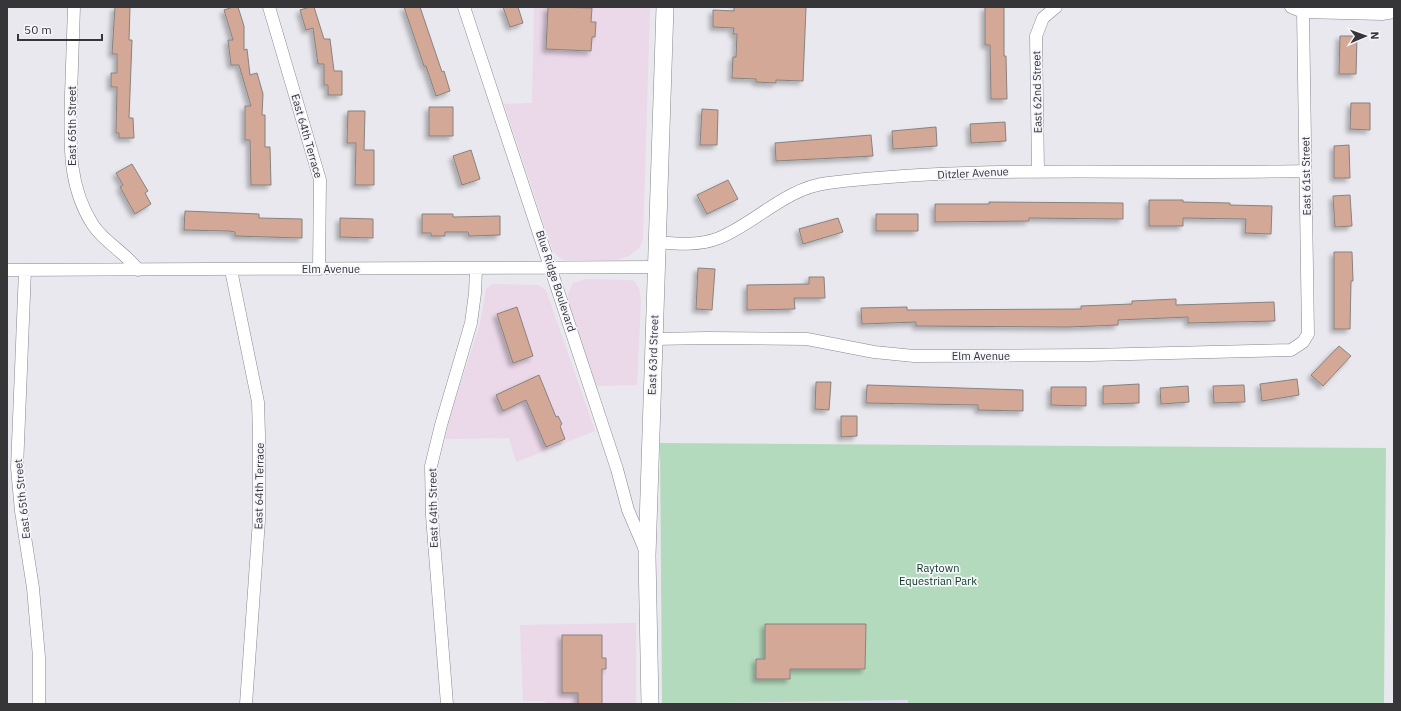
<svg xmlns="http://www.w3.org/2000/svg" width="1401" height="711" font-family="'IBM Plex Sans',sans-serif">
	<style>
		.commercial { fill: #ebd8e9 }
		.industrial { fill: #e0dbf1 }
		.green { fill: #b4dabd }
		.building { fill: #d3a897; stroke: #888280; filter: url(#shadow) }
		.lines { fill: none; stroke-linecap: round; stroke-linejoin: round }
		.minor-casing { stroke: #87888d; stroke-width: 13 }
		.secondary-casing { stroke: #87888d; stroke-width: 18 }
		.minor { stroke: #fff; stroke-width: 12 }
		.secondary { stroke: #fff; stroke-width: 17 }
		.labels { text-anchor: middle; stroke-width: 3.5; stroke-linejoin: round; paint-order: stroke }
		.street-label { font-size: 11px; fill: #363638; stroke: #f5f5fc }
		.park-label { font-size: 11px; fill: #0b391d; stroke: #f5f5fc }
	</style>
	<defs>
		<filter id="shadow"><feDropShadow dx="-3.5" dy="3.5" stdDeviation="2" flood-color="#0004"/></filter>
	</defs>
	<rect width="100%" height="100%" fill="#e8e8ee"/>
	<path class="commercial" d="M534,7H650L643,239L640,247L629,256L616,260H565L560,258L553,251L504,104L532,103Z
		M587,279L628,280L634,281L639,288L641,300L637,385L596,386L568,301V293L573,283Z
		M493,284L538,285L546,290L595,431L516,462L509,438L445,439L450,416L480,324L486,289Z
		M636,623V704H545V701H523L520,625Z
		M844,700V704H740L739,701Z"/>
	<path class="industrial" d="M844,700H908V704H844Z"/>
	<path class="green" d="M660,443L1386,448L1384,704H908V700L662,704Z"/>
	<path class="building" d="M115,7H130L129,40H132L129,118H133L134,138H119V133H116L117,87H111V73H117V54H112Z
		M233,7H238L244,26V50L247,49L250,75L257,73L263,94L262,115H265V147H270L271,185H251L250,140H245V106H251L239,65H231L228,40H233L224,10Z
		M310,7H314L324,39H330L334,71H342V95H328V85H324V64H318L313,28L306,30L300,10Z
		M404,7H420L442,72L444,71L450,91L436,96L426,66H424Z
		M503,7H518L523,23L510,27Z
		M548,7L592,8L591,22H596L595,37H592L591,51L546,49Z
		M734,7H806L803,81L776,80V83L756,82V79L732,78L733,57H736L737,34H733L734,28L713,27V10L734,11Z
		M985,7H1004V56H1006L1007,99H991L990,45H985Z
		M1340,36H1357L1356,74H1339Z
		M1351,103H1370V130L1350,129Z
		M429,107H453V136H429Z
		M702,109L718,110L717,145H700Z
		M348,111H365L364,150H374V185H355L356,143H347Z
		M1005,122L1006,141L971,143L970,124Z
		M936,127L937,146L893,149L892,131Z
		M871,135L873,156L776,161L775,143Z
		M1349,145L1350,178H1334V146Z
		M471,150L480,179L462,185L453,156Z
		M132,164L148,191L145,193L151,204L135,214L120,187L123,185L116,173Z
		M728,180L738,199L707,214L697,195Z
		M1350,195L1352,226L1335,227L1333,196Z
		M1149,200H1183V202L1230,203V205L1272,206L1271,234L1245,233L1246,219L1183,218V226H1149Z
		M989,202L1123,203V219L1029,218V221L935,222V204H989Z
		M185,211L259,214V218L302,219V238L235,236V232L229,231L184,230Z
		M422,214H453V217L500,216V235L469,236L468,232H445V236H431V233H422Z
		M876,214H918V231H876Z
		M340,218L373,219V238L340,237Z
		M838,218L843,232L803,244L799,229Z
		M1334,252H1352L1353,281H1351L1350,329H1334Z
		M698,268L715,269L712,310L696,309Z
		M809,277H824L825,298H794L795,309L747,310V285L809,284Z
		M1176,299V305L1274,302L1275,321L1188,323V317L1118,320V325L1068,327L916,326V322L862,324L861,308L907,307V310L1081,309V306L1132,304V301Z
		M517,307L533,356L513,363L497,314Z
		M1339,346L1351,356L1323,386L1311,375Z
		M539,375L556,417L558,416L562,424L560,426L565,439L546,447L526,400L503,411L496,395Z
		M1297,379L1299,395L1262,401L1260,384Z
		M816,382H831L829,410L815,409Z
		M1139,384V403L1103,404V386Z
		M867,385L1023,390V411L978,410V405L866,403Z
		M1244,385L1245,402L1214,403L1213,386Z
		M1188,386L1189,402L1161,404L1160,388Z
		M1051,387H1086V406L1051,405Z
		M841,416H857V436L841,437Z
		M765,624H866L865,669H790V679H756V659H765Z
		M562,635H602V658H606V669H602V704H578V693H562Z"/>
	<g class="lines">
		<g class="minor-casing">
			<path id="minor" d="M74,7C73,36 72,66 71,95C70,141 67,185 93,225C105,243 126,253 138,270
				M269,7L320,180L319,269
				M464,7L617,469L628,510L645,550
				M1291,7L1303,12L1382,14L1394,12
				M1038,171L1036,36L1043,18L1056,7
				M656,242C677,244 699,246 719,238C757,222 786,188 828,183C987,164 1146,175 1305,171
				M7,270L655,267
				M25,270L17,468L21,511L33,588L39,657V704
				M231,270L258,402L259,435V520L246,704
				M653,339L708,338L807,339L874,352L914,356L1091,355L1291,350L1303,342L1308,334L1303,12
				M447,704L432,516L431,466L441,425L471,323L475,293L476,269"/>
		</g>
		<g class="secondary-casing">
			<path id="secondary" d="M650,704L647,556L665,7"/>
		</g>
		<use href="#minor" class="minor"/>
		<use href="#secondary" class="secondary"/>
	</g>
	<g class="labels">
		<g class="street-label">
			<text transform="translate(1037 92) rotate(-91)" y="4">East 62nd Street</text>
			<text transform="translate(72 126) rotate(-90)" y="4">East 65th Street</text>
			<text transform="translate(307 136) rotate(74)" y="4">East 64th Terrace</text>
			<text transform="translate(973 173) rotate(-3)" y="4">Ditzler Avenue</text>
			<text transform="translate(1306 176) rotate(-91)" y="4">East 61st Street</text>
			<text x="331" y="273">Elm Avenue</text>
			<text transform="translate(556 281) rotate(72)" y="4">Blue Ridge Boulevard</text>
			<text transform="translate(653 355) rotate(-88)" y="4">East 63rd Street</text>
			<text x="981" y="360">Elm Avenue</text>
			<text transform="translate(259 486) rotate(-89)" y="4">East 64th Terrace</text>
			<text transform="translate(22 499) rotate(-96)" y="4">East 65th Street</text>
			<text transform="translate(433 508) rotate(-91)" y="4">East 64th Street</text>
		</g>
		<g class="park-label">
			<text x="938" y="572">Raytown<tspan x="938" dy="13">Equestrian Park</tspan></text>
		</g>
	</g>
	<rect width="1401" height="711" fill="none" stroke="#363638" stroke-width="16"/>
	<g transform="translate(1365 36) rotate(88)" stroke="#f5f5fc" stroke-width="3" paint-order="stroke">
	<path d="M0-3L7 15L0 10L-7 15Z" fill="#363638"/>
	<text y="-6" font-size="11" font-weight="bold" text-anchor="middle" fill="#363638">N</text>
	</g>
	<path d="M18 34v6h84v-6" fill="none" stroke="#363638" stroke-width="2"/>
	<text x="24" y="34" font-size="12" fill="#363638" stroke="#f5f5fc" stroke-width="3" paint-order="stroke">50 m</text>
</svg>
